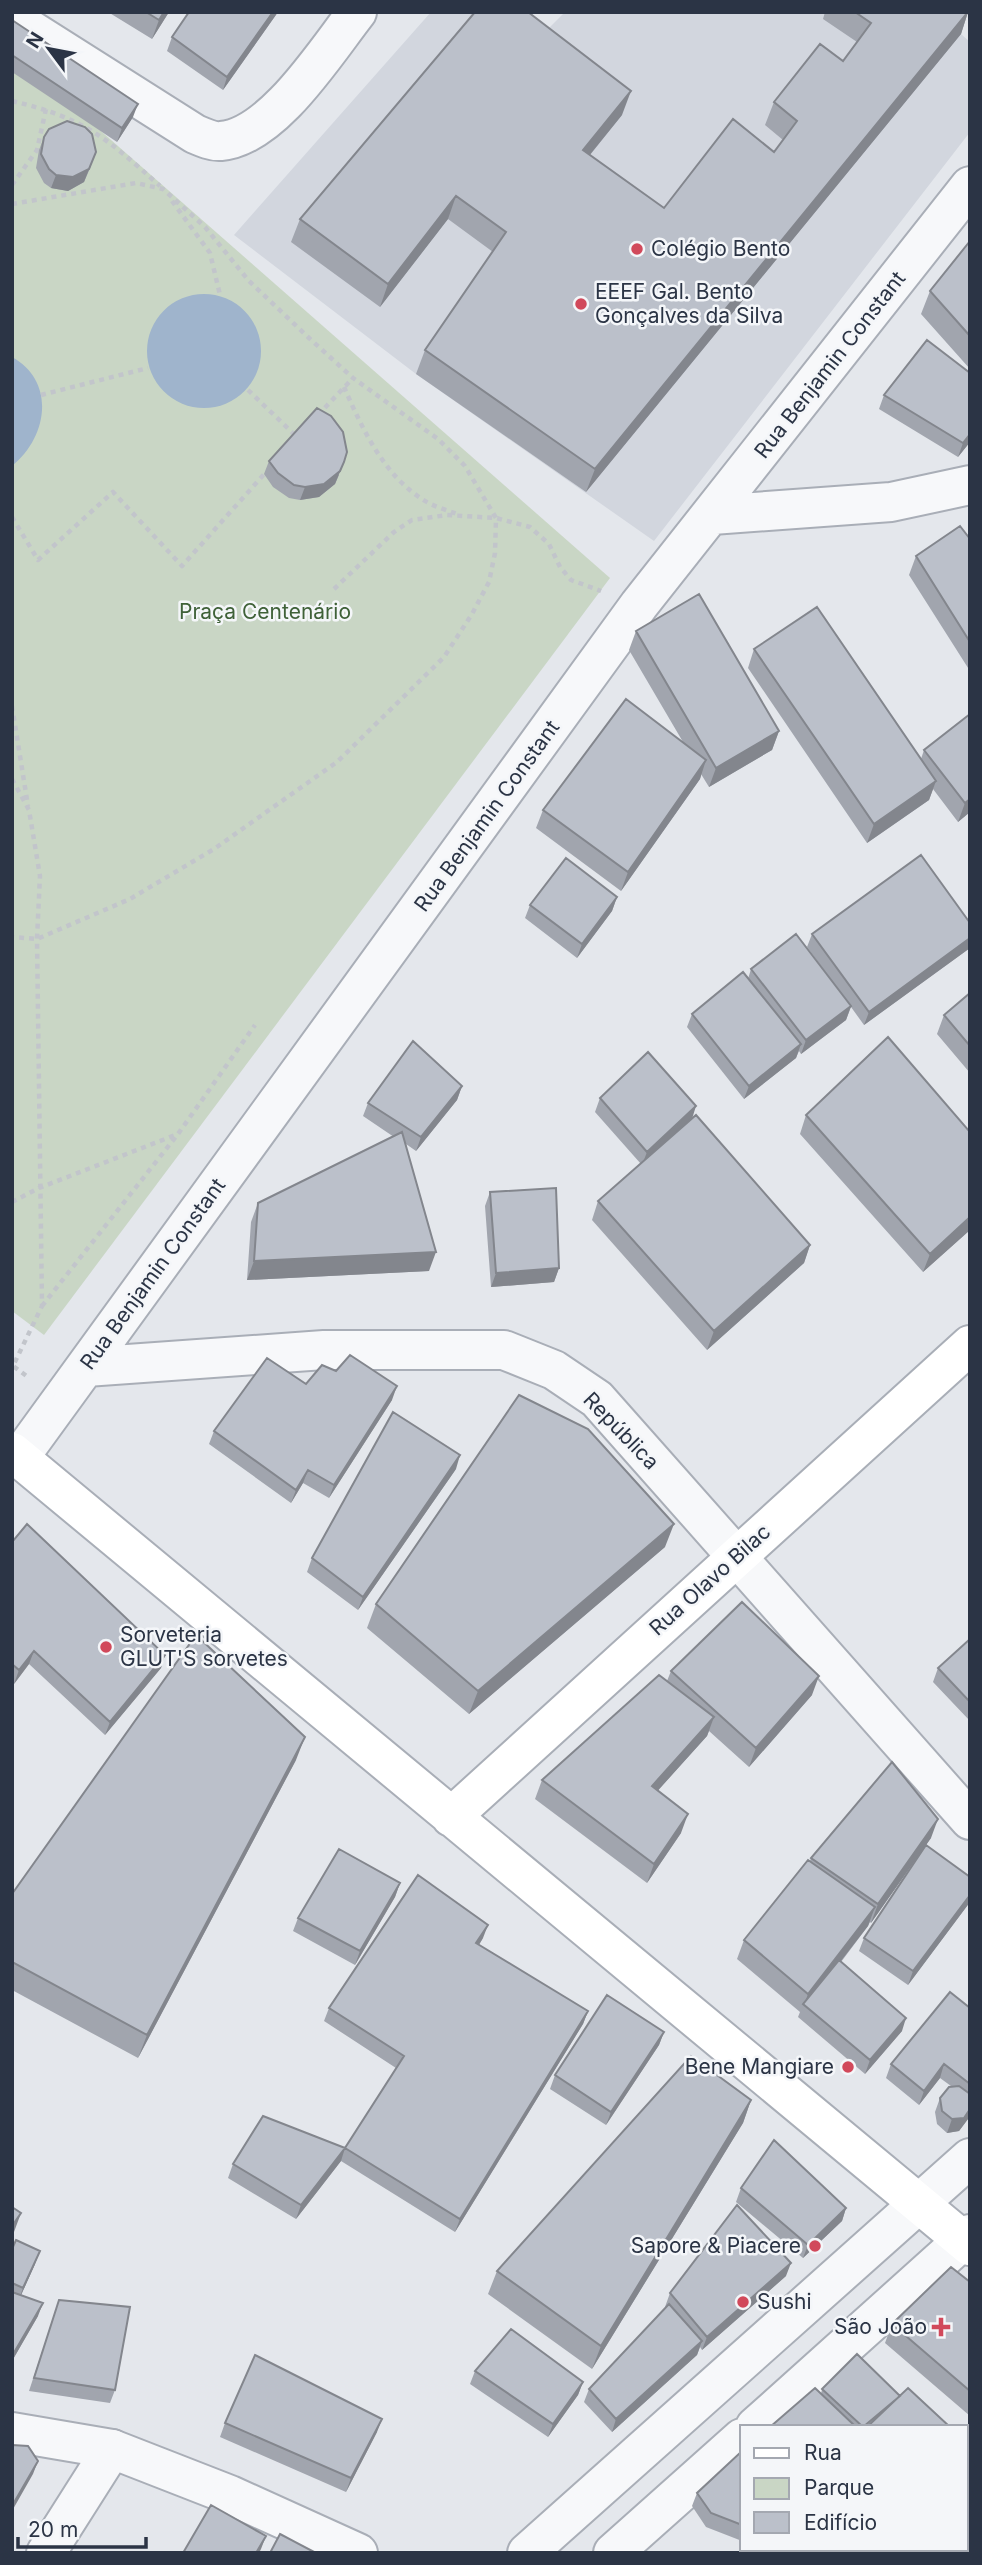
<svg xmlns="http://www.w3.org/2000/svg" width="982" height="2565" font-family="Inter,sans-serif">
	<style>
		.built { fill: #d2d6de }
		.green { fill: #c9d6c5 }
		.water { fill: #9fb4cc }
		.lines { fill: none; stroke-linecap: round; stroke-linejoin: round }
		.minor-casing { stroke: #a9aeb7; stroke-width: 42 }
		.tertiary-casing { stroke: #a9aeb7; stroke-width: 42 }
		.secondary-casing { stroke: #a9aeb7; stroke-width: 42 }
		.path { stroke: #c2c5cb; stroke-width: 4.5; stroke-dasharray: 5 5; stroke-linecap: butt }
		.minor { stroke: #f7f8fa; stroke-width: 38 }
		.tertiary { stroke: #f7f8fa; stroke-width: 38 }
		.secondary { stroke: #fff; stroke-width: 38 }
		.wall { fill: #a1a5ae }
		.shaded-wall { fill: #83868d }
		.building { fill: #bbc0ca; stroke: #83868d; stroke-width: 2 }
		.poi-dot { fill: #d1495b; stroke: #f4f6f9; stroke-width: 2.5 }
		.labels { text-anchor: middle; stroke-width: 5; stroke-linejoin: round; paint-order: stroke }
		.poi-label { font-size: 21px; fill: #2b3445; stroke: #f4f6f9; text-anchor: start }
		.street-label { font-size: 21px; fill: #2b3445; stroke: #f4f6f9 }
		.park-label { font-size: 21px; fill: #3f6138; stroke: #f4f6f9 }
	</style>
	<rect width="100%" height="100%" fill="#e4e7ec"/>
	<path class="built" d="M431,12H520L545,32L565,12H936L970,42V132L654,541L416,374L234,235Z"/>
	<path class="green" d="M12,53L610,578L44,1335L12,1311Z"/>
	<path class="water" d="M147 351a57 57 0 1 1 114 0a57 57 0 1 1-114 0Z
		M12,357C57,382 47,438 12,466Z"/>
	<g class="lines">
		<g class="minor-casing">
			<path id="minor" d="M712,515L891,502L970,485
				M86,1367L324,1350H504L554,1370L597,1399L970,1820
				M19,1458L639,605L970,186
				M46,2553L112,2449"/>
		</g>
		<g class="tertiary-casing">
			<path id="tertiary" d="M12,18L195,134C202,137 213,142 221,141C273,137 327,50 357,12
				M755,2427L970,2234
				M12,2432L112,2449L230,2495L358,2553
				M527,2553L970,2158
				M613,2553L742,2438"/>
		</g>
		<g class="secondary-casing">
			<path id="secondary" d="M12,1452L970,2246
				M451,1817L970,1345"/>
		</g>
		<path class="path" d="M12,101C85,118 106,138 160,186
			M12,185L37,150L46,109
			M172,201L210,253L220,295
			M12,204L136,183L163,189L205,227L249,281L309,338L353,378L438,439L465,466L496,518L495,553L489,582L472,614L444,657L337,762L214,849L130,899L37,939L12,937
			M344,387C362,428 383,474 422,499C432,506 446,510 457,514
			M248,390L298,438
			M41,395L148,368
			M318,415L353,378
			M12,517L38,560L113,492L182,566L267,471
			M334,589L394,532L412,520L447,515L496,518L530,527L549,544L560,567L571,580L601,591
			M12,706L28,806
			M12,779L29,810L40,876L37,939L42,1306L13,1366L28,1377
			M12,1202L39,1188L178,1134L255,1025
			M42,1306L178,1134"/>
		<use href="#minor" class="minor"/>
		<use href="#tertiary" class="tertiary"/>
		<use href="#secondary" class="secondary"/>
	</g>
	<path class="wall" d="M108,12H169L152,39Z
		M189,12H278L223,90L167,51L172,37Z
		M825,12H968L961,34L586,492L416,374L425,350L493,252L448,219L380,307L291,242L300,219L622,115L590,155L664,208L774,152L783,140L765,125L774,102L843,61L857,42L823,19Z
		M12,20L133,117L117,142L12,72Z
		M44,137L91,166L84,182L68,191L51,188L44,183L36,168L39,150Z
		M970,241V369L921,314L930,291Z
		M884,395L970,442L958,457L879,409Z
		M269,461L339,475L335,484L319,497L300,500L289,498L273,487L264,474Z
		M970,539V671L909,575L916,556Z
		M636,631L779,731L772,750L709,787L701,774L700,779L621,891L536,828L543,810L683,742L629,650Z
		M754,649L921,759L924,750L970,714V812L958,822L933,789L929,800L867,843L748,668Z
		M617,897L612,911L577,958L525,918L530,905Z
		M970,923V948L864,1025L851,1007L846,1020L801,1054L799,1051L796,1058L744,1099L687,1027L692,1014L748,979L751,969L840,992L807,947L812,934Z
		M970,993V1073L937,1034L944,1015Z
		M462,1086L457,1100L416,1151L406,1144L429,1271L247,1280L251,1222L258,1203L394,1137L363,1116L368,1103Z
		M600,1098L692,1119L810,1245L804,1263L707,1350L592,1220L598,1201L641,1164L595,1112Z
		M806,1115L970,1230L923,1272L800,1134Z
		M490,1192L559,1268L554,1282L491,1287L485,1206Z
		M306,1384L392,1400L329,1498L303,1483L291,1503L209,1444L214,1431Z
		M456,1469L358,1610L307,1572L312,1558Z
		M12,1542L165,1655L161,1668L105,1735L29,1664L14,1684L12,1682Z
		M665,1547L469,1714L367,1628L376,1604Z
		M970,1639V1721L933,1682L938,1668Z
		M671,1671L812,1695L749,1767L709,1731L707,1736L658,1790L681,1833L647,1883L535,1799L542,1780L667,1681Z
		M296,1760L138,2058L12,1990V1894Z
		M931,1838L926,1845L970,1877V1902L908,1985L859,1951L864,1938L918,1856L871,1923L870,1922L868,1926L841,1962L902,2031L865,2074L798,2017L800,2012L737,1959L744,1940L810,1861L811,1858Z
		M400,1883L395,1897L355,1965L293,1931L298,1918Z
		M483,1938L479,1945L588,2011L583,2024L455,2232L341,2161L296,2219L228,2178L233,2164L345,2148L396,2068L324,2021L329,2008Z
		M970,2008V2113L968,2119L959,2131L947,2133L937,2124L935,2112L940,2098L951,2086L940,2078L919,2105L886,2078L891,2064Z
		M664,2032L659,2045L606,2125L550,2089L555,2075Z
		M751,2100L743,2123L592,2369L488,2294L497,2271Z
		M741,2188L846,2208L842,2221L803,2258L736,2202Z
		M12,2249L35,2264L21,2295L38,2316L12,2361Z
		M786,2276L702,2350L700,2347L697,2355L612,2432L584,2402L589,2389L666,2307H665L670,2293Z
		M970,2282V2416L885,2343L892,2324Z
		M59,2300L115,2390L110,2403L29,2391Z
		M475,2371L583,2382L578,2395L548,2437L470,2384Z
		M822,2389L900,2396L950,2427H770L821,2394Z
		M225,2423L377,2432L346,2492L220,2437Z
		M742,2451V2541L706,2527L692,2506L697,2493Z
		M765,2549H784L781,2553H774Z
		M802,2549H874L872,2553H808L802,2551Z"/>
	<path class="shaded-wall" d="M164,12H169L152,39L159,20Z
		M273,12H278L223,90L227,77Z
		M968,12L961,34L586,492L595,469Z
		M631,91L622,115L575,173L583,150Z
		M138,104L133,117L117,142L122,128Z
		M96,152L84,182L68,191L51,188L56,175Z
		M456,196L448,219L380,307L388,284Z
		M970,434V442L958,457L963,443Z
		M344,462L335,484L319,497L300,500L305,487Z
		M779,731L772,750L709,787L716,768Z
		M706,760L700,779L621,891L628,872Z
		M936,781L929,800L867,843L874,824Z
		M970,799V812L958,822L965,803Z
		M617,897L612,911L577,958L582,944Z
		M970,938V948L864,1025L869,1012Z
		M851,1006L846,1020L801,1054L806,1040Z
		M801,1044L796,1058L744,1099L749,1086Z
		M462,1086L457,1100L416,1151L421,1137Z
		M696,1106L692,1119L642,1165L647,1152Z
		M970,1217V1230L923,1272L930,1254Z
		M810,1245L804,1263L707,1350L714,1331Z
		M436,1252L429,1271L247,1280L254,1261Z
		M559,1268L554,1282L491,1287L496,1273Z
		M397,1386L392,1400L329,1498L334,1485Z
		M460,1455L456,1469L358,1610L363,1597Z
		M308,1470L303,1483L291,1503L296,1490Z
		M674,1524L665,1547L469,1714L478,1691Z
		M34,1651L29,1664L14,1684L19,1670Z
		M165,1655L161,1668L105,1735L110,1722Z
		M819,1676L812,1695L749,1767L756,1748Z
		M714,1717L707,1736L645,1805L652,1786Z
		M305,1737L296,1760L138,2058L147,2035Z
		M688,1814L681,1833L647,1883L654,1864Z
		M938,1819L931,1838L871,1923L878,1904Z
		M400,1883L395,1897L355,1965L360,1951Z
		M970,1895V1902L908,1985L913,1971Z
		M875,1907L868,1926L806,2006L804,2005L808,1994Z
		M488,1925L483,1938L471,1957L476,1943Z
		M588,2011L583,2024L455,2232L460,2219Z
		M906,2018L902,2031L865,2074L870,2060Z
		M664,2032L659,2045L606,2125L611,2112Z
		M944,2064L940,2078L919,2105L924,2091Z
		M751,2100L743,2123L592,2369L601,2346Z
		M970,2109L968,2119L959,2131L947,2133L952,2119Z
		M345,2148L341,2161L296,2219L301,2205Z
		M846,2208L842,2221L803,2258L808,2245Z
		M21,2213L14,2232L12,2234V2226Z
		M40,2251L35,2264L18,2302L23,2288Z
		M791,2263L786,2276L702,2350L707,2337Z
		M43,2303L38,2316L12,2361V2356Z
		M702,2341L697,2355L612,2432L616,2419Z
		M583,2382L578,2395L548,2437L553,2424Z
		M382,2419L377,2432L346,2492L351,2478Z
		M970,2457V2464L966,2471V2462Z
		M38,2461L33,2474L12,2511V2506Z
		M266,2536L261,2549L259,2553H256Z"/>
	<path class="building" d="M146,12H164L159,20Z
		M189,12H273L227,77L172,37Z
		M475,12H528L631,91L583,150L664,208L733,119L774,152L797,121L774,102L820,44L843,61L871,23L855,12H968L595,469L425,350L506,232L456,196L388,284L300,219Z
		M12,20L138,104L122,128L12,55Z
		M67,121L85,127L92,134L96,152L89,169L73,177L56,175L49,169L41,154L44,137L49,129Z
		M970,241V336L930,291Z
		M927,340L970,373V434L963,443L884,395Z
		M317,408L331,416L343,432L347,452L344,462L340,471L324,484L305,487L294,485L278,473L269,461Z
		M960,526L970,539V642L916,556Z
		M699,594L779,731L716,768L636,631Z
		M817,607L936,781L874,824L754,649Z
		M626,699L706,760L628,872L543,810Z
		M970,714V799L965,803L924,750Z
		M921,855L970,923V938L869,1012L812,934Z
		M566,858L617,897L582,944L530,905Z
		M796,934L851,1006L806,1040L751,969Z
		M743,972L801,1044L749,1086L692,1014Z
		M970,993V1046L944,1015Z
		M888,1037L970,1132V1217L930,1254L806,1115Z
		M413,1041L462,1086L421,1137L368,1103Z
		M648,1052L696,1106L647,1152L600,1098Z
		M696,1115L810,1245L714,1331L598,1201Z
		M402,1132L436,1252L254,1261L258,1203Z
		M556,1188L559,1268L496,1273L490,1192Z
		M350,1355L397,1386L334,1485L308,1470L296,1490L214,1431L267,1358L306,1384L322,1365L336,1371Z
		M519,1395L588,1429L674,1524L478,1691L376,1604Z
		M393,1412L460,1455L363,1597L312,1558Z
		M27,1524L165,1655L110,1722L34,1651L19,1670L12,1664V1542Z
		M742,1602L819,1676L756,1748L671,1671Z
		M196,1635L305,1737L147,2035L12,1962V1894Z
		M970,1639V1702L938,1668Z
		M659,1675L714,1717L652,1786L688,1814L654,1864L542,1780Z
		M892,1762L938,1819L878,1904L811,1858Z
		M926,1845L970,1877V1895L913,1971L864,1938Z
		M339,1849L400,1883L360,1951L298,1918Z
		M808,1860L875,1907L808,1994L744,1940Z
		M418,1875L488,1925L476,1943L588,2011L460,2219L345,2148L404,2056L329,2008Z
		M839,1960L906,2018L870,2060L803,2004Z
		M950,1992L970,2008V2084L944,2064L924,2091L891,2064Z
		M607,1995L664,2032L611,2112L555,2075Z
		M691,2056L751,2100L601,2346L497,2271Z
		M959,2086L970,2094V2109L964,2118L952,2119L942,2111L940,2098L949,2087Z
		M263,2116L345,2148L301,2205L233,2164Z
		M774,2140L846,2208L808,2245L741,2188Z
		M737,2205L791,2263L707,2337L670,2293Z
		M12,2207L21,2213L12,2226Z
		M16,2240L40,2251L23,2288L12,2283V2249Z
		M951,2267L970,2282V2391L892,2324Z
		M12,2292L43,2303L12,2356Z
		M59,2300L130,2307L115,2390L34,2378Z
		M669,2304L702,2341L616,2419L589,2389Z
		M511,2329L583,2382L553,2424L475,2371Z
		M857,2354L900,2396L863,2427L822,2389Z
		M255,2355L382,2419L351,2478L225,2423Z
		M815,2388L856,2427H770Z
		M908,2388L950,2427H867Z
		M966,2441L970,2445V2457L966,2462Z
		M12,2445L28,2446L38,2461L12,2506Z
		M742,2451V2525L711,2513L697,2493Z
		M970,2478V2506H966V2487Z
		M211,2505L266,2536L256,2553H183Z
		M966,2506H970V2553H888L889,2549H966Z
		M280,2534L316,2553H270Z"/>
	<g class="poi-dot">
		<circle cx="637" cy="249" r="7"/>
		<circle cx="581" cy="304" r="7"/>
		<circle cx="106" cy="1647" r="7"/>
		<circle cx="848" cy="2067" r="7"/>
		<circle cx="815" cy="2246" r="7"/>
		<circle cx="743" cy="2302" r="7"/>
		<path d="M937.5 2316.5h7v7h7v7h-7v7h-7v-7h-7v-7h7z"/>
	</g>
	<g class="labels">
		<g class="poi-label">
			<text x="651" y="256">Colégio Bento</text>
			<text x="595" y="299">EEEF Gal. Bento<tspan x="595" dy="24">Gonçalves da Silva</tspan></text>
			<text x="120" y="1642">Sorveteria<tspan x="120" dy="24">GLUT'S sorvetes</tspan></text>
			<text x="834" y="2074" text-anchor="end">Bene Mangiare</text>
			<text x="801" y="2253" text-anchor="end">Sapore &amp; Piacere</text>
			<text x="757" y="2309">Sushi</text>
			<text x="927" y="2334" text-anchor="end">São João</text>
		</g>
		<g class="street-label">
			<text transform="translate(830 365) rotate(-52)" y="7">Rua Benjamin Constant</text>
			<text transform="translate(487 816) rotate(-54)" y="7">Rua Benjamin Constant</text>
			<text transform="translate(153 1274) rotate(-54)" y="7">Rua Benjamin Constant</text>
			<text transform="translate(621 1431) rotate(46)" y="7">República</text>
			<text transform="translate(710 1580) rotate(-42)" y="7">Rua Olavo Bilac</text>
		</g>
		<g class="park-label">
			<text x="265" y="619">Praça Centenário</text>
		</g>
	</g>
	<rect width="982" height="2565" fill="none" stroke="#2b3445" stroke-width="28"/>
	<rect x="740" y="2425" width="228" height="126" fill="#f4f6f9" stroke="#a4a8b1" stroke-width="2"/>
	<rect x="754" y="2448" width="35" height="10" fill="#ffffff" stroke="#a4a8b1" stroke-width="2"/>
	<text x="804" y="2460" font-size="21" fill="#2b3445">Rua</text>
	<rect x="754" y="2478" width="35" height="21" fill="#c9d6c5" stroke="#a4a8b1" stroke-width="2"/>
	<text x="804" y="2495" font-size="21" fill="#2b3445">Parque</text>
	<rect x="754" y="2512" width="35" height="21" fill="#bbc0ca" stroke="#a4a8b1" stroke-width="2"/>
	<text x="804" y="2530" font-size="21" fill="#2b3445">Edifício</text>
	<g transform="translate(49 49) rotate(302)" stroke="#f4f6f9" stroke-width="5" paint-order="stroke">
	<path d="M0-5L12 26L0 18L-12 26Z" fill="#2b3445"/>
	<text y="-10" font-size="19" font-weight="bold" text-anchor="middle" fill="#2b3445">N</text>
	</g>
	<path d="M18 2537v10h128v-10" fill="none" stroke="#2b3445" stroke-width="3.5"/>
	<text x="28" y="2537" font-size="21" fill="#2b3445" stroke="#f4f6f9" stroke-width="5" paint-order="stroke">20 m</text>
</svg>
